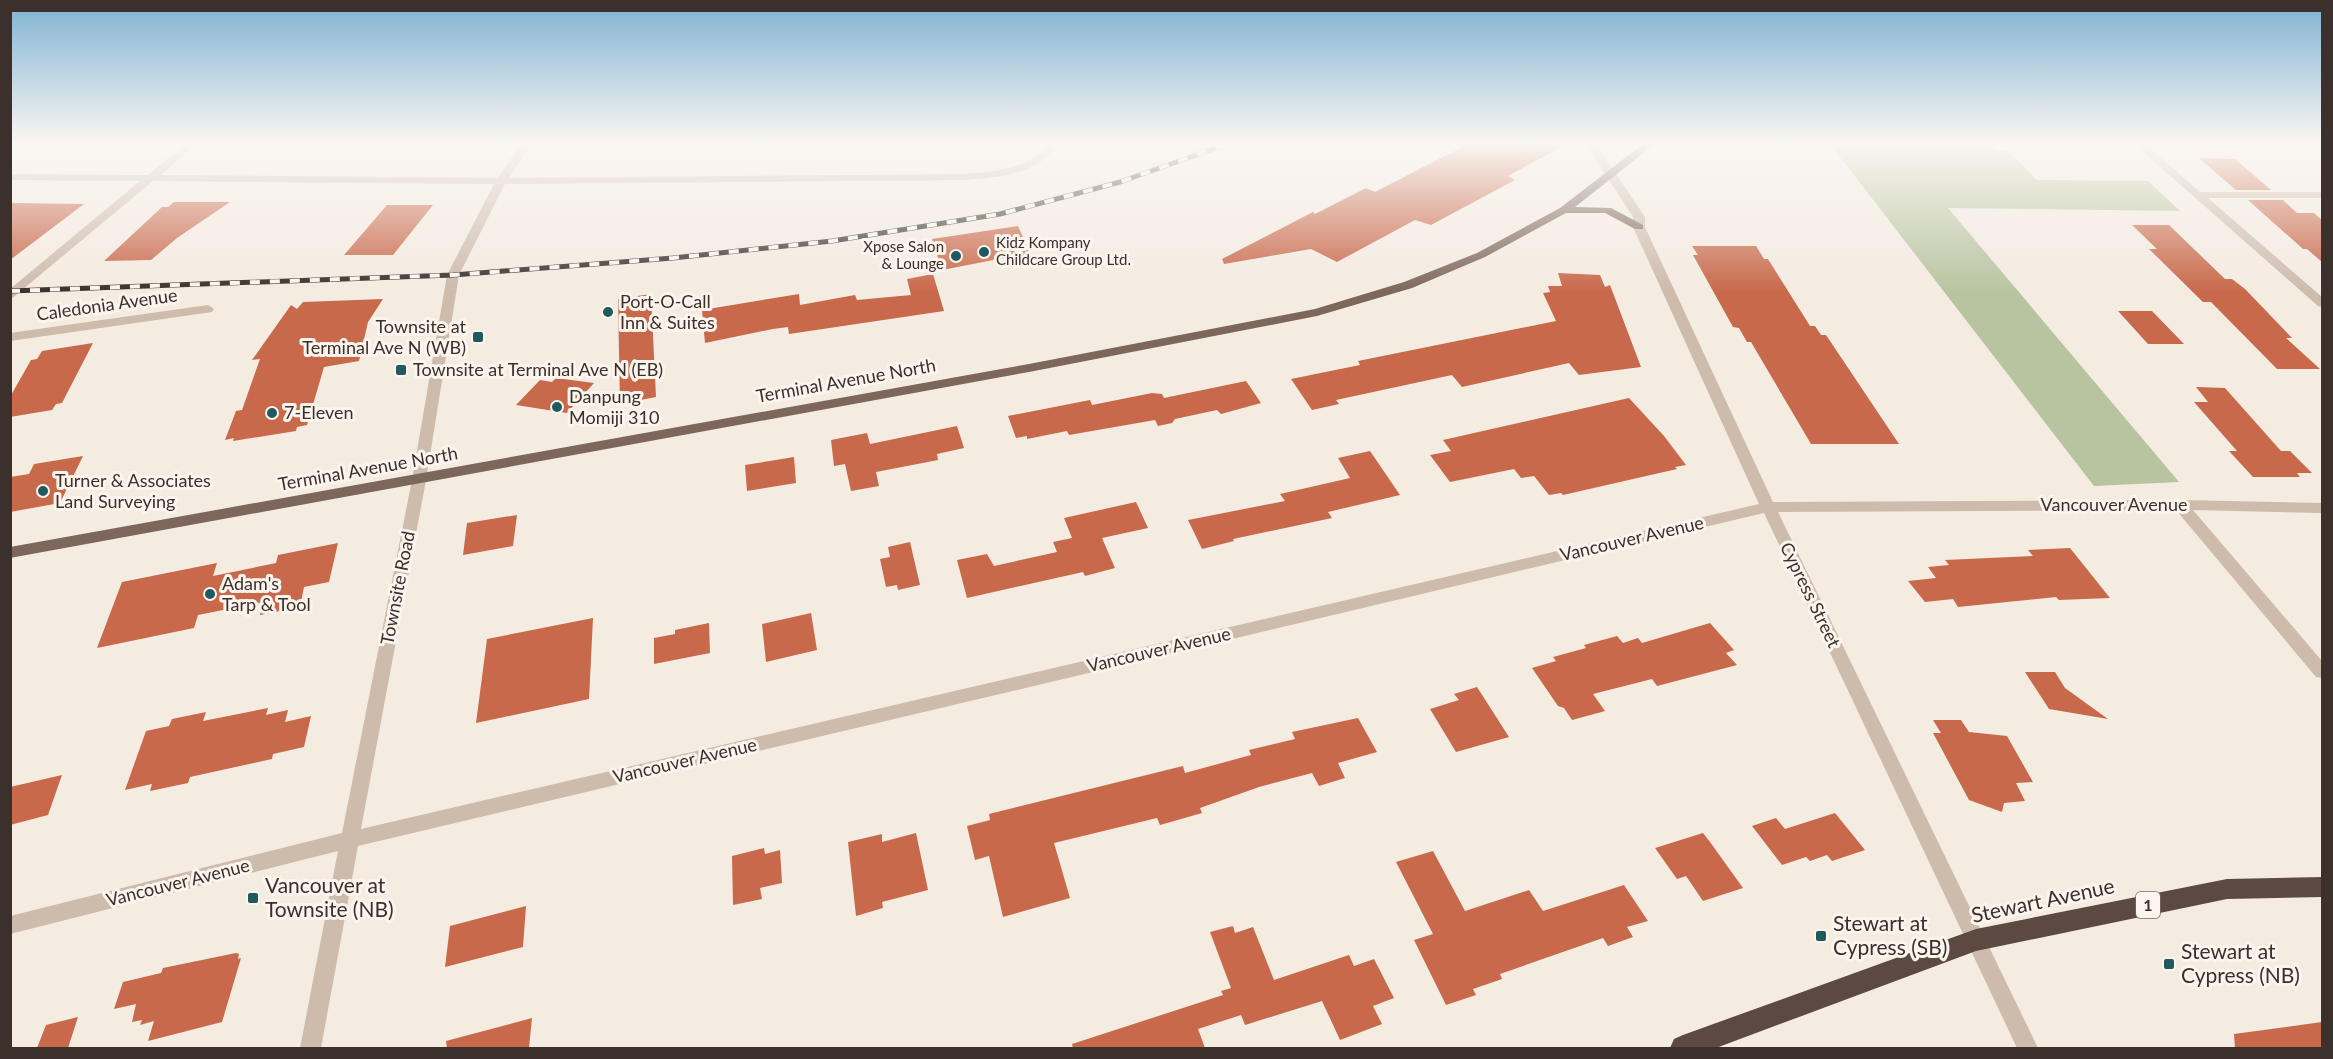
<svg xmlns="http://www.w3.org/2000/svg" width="2333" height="1059" font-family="Lato,sans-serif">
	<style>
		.green { fill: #b8c4a0 }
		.building { fill: #c8694b }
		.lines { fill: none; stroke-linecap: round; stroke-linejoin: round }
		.minor { fill: #cdbbac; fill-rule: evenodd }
		.major { fill: #7d675c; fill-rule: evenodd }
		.highway { fill: #5c4a42; fill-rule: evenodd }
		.rail-casing { stroke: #3b302b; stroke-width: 5 }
		.rail { stroke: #fbf5ee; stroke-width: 4; stroke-dasharray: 10; stroke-linecap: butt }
		.poi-dot { fill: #1f5a5e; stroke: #fbf5ee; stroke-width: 2 }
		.labels { text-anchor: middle; stroke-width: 6; stroke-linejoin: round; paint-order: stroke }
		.far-poi-label { font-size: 15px; fill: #3b302b; stroke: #fbf5ee; text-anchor: start }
		.shield { fill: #fbf5ee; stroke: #756b66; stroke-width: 1.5 }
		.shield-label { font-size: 16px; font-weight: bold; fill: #3b302b }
		.poi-label { font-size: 18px; fill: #3b302b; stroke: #fbf5ee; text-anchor: start }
		.street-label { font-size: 18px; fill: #3b302b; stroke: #fbf5ee }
		.near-poi-label { font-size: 21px; fill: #3b302b; stroke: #fbf5ee; text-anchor: start }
		.near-street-label { font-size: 21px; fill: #3b302b; stroke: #fbf5ee }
	</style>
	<rect width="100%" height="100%" fill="#f4ebe1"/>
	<path class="green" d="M1830,144H1989L1996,151H2008L2037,180L2148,181L2180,211L1948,208L2179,482L2094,486Z"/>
	<path class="building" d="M1468,144H1566L1508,176L1515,180L1431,225L1415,220L1337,262L1311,249L1224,264L1222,259L1313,212L1315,214L1366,188L1375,192Z
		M2199,158L2235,159L2271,190H2236Z
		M2248,200H2283L2297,213H2314L2322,220V262L2307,249H2303Z
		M174,202H230L177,238L151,260L104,261L162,207H168Z
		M10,203L84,204L10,260Z
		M387,205H433L393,255H344Z
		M2132,225H2169L2225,279H2232L2245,289L2292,338H2286L2320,369H2277L2211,302H2203L2149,249H2157Z
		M1018,226L1030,253L942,270L932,239Z
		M1692,246H1756L1764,259H1768L1810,326H1815L1821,335H1826L1899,444H1811L1751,342H1747L1739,328L1733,327L1693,255H1698Z
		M1558,273L1600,275L1605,287L1610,285L1641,367L1579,375L1569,363L1462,387L1452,375L1336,400L1339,404L1312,410L1291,379L1360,365L1358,361L1556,321L1543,293L1550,292L1548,286H1562Z
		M933,274L944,311L789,334L788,327L773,329L705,343L702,310L799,294L800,305L855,295L857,300L911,295L907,279Z
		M651,294L656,397L620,404L618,299Z
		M383,299L368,322L359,361L324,367L307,425L297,427L296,431L233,441L234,438L225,440L236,411L242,410L260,359L252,360L291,305L297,309L303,302Z
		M2118,311H2152L2184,344H2148Z
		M93,343L62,403L56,404L52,410L10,417V397L31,360L37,359L42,351Z
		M556,378L594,383L567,413L516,405L540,380L552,382Z
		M1246,381L1261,403L1221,414L1217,410L1175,419L1172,423L1158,426L1155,420L1069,435L1067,431L1027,439V436L1016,438L1008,416L1090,400L1092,405L1152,393L1162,394L1164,398Z
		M2196,387L2225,388L2281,451H2290L2312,473H2297L2300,477H2253L2229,451H2237L2194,402H2208Z
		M1629,398L1664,436L1686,465L1675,467L1677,469L1563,495L1561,493L1549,495L1534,476L1521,478L1514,469L1450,482L1430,455L1451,451L1443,440Z
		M957,426L964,448L937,454L938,460L876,472L879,486L851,491L845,464L834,466L831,440L867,433L870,444Z
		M1370,451L1400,495L1328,512L1332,518L1233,539L1234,541L1202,549L1188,520L1285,501L1280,494L1350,478L1338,458Z
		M83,456L60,503L10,512V477L29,474L34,464Z
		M794,457L796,483L747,491L745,465Z
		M1136,502L1148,528L1102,538L1115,568L1085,576L1083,572L967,598L957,560L987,554L994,566L1057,552L1053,542L1072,538L1064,518Z
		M517,515L513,546L463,555L467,523Z
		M910,542L920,585L898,590L897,585L886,587L880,559L890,557L888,547Z
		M338,543L329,582L304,587L300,607L260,615L263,602L198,615L194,628L97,648L122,582L217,563L213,576L276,563L278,555Z
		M2070,548L2110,598L2059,600L2056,597L1958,607L1953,599L1925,602L1908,581L1936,578L1928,567L1949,565L1945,560L2033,556L2028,550Z
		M811,613L817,650L766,662L762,624Z
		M593,618L589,699L476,723L487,639Z
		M709,623L710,653L654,664V638L675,634V630Z
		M1710,623L1734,650L1726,653L1737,665L1657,686L1652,679L1593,694L1605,711L1572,720L1564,708L1558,706L1532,668L1556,661L1553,657L1586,648L1584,645L1617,636L1623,643L1638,638L1642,643Z
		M2025,672H2055L2065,688L2108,719L2049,709Z
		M1477,687L1509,737L1456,752L1430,709L1459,700L1454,694Z
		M268,708L266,715L288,710L285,722L311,716L304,747L273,754L272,759L190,777L188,783L150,791L152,784L125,790L146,731L169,726L172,719L206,712L203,721Z
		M1358,718L1377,752L1338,763L1345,778L1319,786L1312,773L1259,787L1200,808L1202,813L1160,825L1157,818L1054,843L1070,898L1003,917L989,856L975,860L967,826L990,820L989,814L1183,766L1185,773L1251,755L1249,750L1295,739L1292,732Z
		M1933,720H1961L1969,732L2007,736L2033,782L2016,783L2025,801L2004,803L2002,812L1969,800L1933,733H1941Z
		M62,775L48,815L10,825V787Z
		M1835,813L1865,850L1832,861L1827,855L1810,861L1806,857L1782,865L1752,826L1776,818L1785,829Z
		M916,833L928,890L882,902L883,908L856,916L848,842L882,834V842Z
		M1703,833L1710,842L1743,888L1703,901L1686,876L1677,879L1655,848Z
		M764,848L765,854L780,850L782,883L760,888L762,899L733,905L732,856Z
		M1433,851L1465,911L1529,890L1543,911L1624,885L1648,921L1627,927L1633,937L1608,946L1603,938L1500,974L1502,979L1473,989L1476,995L1446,1005L1414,940L1433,934L1396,862Z
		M526,906L523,947L445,967L450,926Z
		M1233,926L1235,933L1253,927L1274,980L1349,955L1354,966L1374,959L1394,998L1373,1006L1382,1024L1340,1040L1322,1001L1245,1025L1241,1015L1198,1029L1205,1048H1073L1072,1044L1223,995L1221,991L1231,988L1210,932Z
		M236,953L239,954L238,959L241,958L222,1022L148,1041L154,1021L140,1025L142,1020L132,1022L136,1004L114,1009L123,982L161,973L163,968Z
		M78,1017L68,1048H37L46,1025Z
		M532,1018L529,1048H447L446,1041Z
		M2322,1022V1048H2235L2234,1034Z"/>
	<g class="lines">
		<path class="minor" d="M185,144H196L161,175L498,178L521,144H531L509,178L964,174C995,171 1028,170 1049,144H1059C1036,175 1000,177 964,180L505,184L459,275L426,480L361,829L1759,504L1633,227V217L1586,144H1596L1645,217V227L1773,502L2180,500L2322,503V513L2193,510L2322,661V678L2316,677L2176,510L1778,512L2038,1048H2017L1764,513L358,846L321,1048H300L338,851L10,934V916L342,833L412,480L447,275L494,184L153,181L10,300V289L140,181L10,180V174L148,175Z
			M2134,144H2145L2200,192H2322V198H2208L2322,297V307L2318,306Z
			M208,305L214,309L212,312L10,341V333Z"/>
		<path class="major" d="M1643,144H1655L1575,207L1611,208L1643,225V229H1635L1605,213H1566L1485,257L1412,288L1317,316L1029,372L10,558V547L1029,364L1315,309L1404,282L1477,253L1560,208Z"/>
		<path class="highway" d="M2322,877V897L2227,899L1976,951L1716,1048H1670L1674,1039L1683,1035L1976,929L2227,879Z"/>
		<g class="rail-casing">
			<path id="rail" d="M10,291L453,275L673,258L832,241L1000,214L1120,182L1227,144"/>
		</g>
		<use href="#rail" class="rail"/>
	</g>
	<linearGradient id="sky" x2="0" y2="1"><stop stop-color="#7eb2d2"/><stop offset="0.49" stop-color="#faf6f2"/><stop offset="1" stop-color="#faf6f2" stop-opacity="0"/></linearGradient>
	<rect width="2333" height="292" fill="url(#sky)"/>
	<g class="poi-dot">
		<circle cx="984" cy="252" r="6"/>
		<circle cx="956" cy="256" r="6"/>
		<circle cx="608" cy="312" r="6"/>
		<rect x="472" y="331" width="12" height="12" rx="3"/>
		<rect x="395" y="364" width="12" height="12" rx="3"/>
		<circle cx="557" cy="407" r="6"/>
		<circle cx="272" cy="413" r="6"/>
		<circle cx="43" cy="491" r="6"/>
		<circle cx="210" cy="594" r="6"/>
		<rect x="247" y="892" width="12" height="12" rx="3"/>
		<rect x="1815" y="930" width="12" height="12" rx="3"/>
		<rect x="2163" y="958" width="12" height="12" rx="3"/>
	</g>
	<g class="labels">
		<g class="far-poi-label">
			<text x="996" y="248">Kidz Kompany<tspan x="996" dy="17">Childcare Group Ltd.</tspan></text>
			<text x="944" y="252" text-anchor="end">Xpose Salon<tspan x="944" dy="17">&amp; Lounge</tspan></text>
		</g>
		<rect class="shield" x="2136" y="892" width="24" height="26" rx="4.5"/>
		<g class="shield-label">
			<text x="2148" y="911">1</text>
		</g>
		<g class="poi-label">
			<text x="620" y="308">Port-O-Call<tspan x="620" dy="21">Inn &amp; Suites</tspan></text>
			<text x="466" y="333" text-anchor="end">Townsite at<tspan x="466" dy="21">Terminal Ave N (WB)</tspan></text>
			<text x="413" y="376">Townsite at Terminal Ave N (EB)</text>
			<text x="569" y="403">Danpung<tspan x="569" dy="21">Momiji 310</tspan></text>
			<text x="284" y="419">7-Eleven</text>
			<text x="55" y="487">Turner &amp; Associates<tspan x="55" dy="21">Land Surveying</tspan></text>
			<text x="222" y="590">Adam's<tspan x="222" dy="21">Tarp &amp; Tool</tspan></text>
		</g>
		<g class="street-label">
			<text transform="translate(107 305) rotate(-8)" y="6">Caledonia Avenue</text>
			<text transform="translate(846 381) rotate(-10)" y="6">Terminal Avenue North</text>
			<text transform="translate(368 469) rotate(-10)" y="6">Terminal Avenue North</text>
			<text x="2114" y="511">Vancouver Avenue</text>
			<text transform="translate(1632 539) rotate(-13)" y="6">Vancouver Avenue</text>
			<text transform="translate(398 588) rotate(-79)" y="6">Townsite Road</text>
			<text transform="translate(1810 595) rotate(64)" y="6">Cypress Street</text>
			<text transform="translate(1159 650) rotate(-13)" y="6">Vancouver Avenue</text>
			<text transform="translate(685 761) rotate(-13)" y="6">Vancouver Avenue</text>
			<text transform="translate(178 883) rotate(-14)" y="6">Vancouver Avenue</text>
		</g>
		<g class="near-poi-label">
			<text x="265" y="893">Vancouver at<tspan x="265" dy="24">Townsite (NB)</tspan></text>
			<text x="1833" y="931">Stewart at<tspan x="1833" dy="24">Cypress (SB)</tspan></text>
			<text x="2181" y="959">Stewart at<tspan x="2181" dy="24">Cypress (NB)</tspan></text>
		</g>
		<g class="near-street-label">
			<text transform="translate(2043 901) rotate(-12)" y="7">Stewart Avenue</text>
		</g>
	</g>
	<rect width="2333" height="1059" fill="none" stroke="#3b302b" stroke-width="24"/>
</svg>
